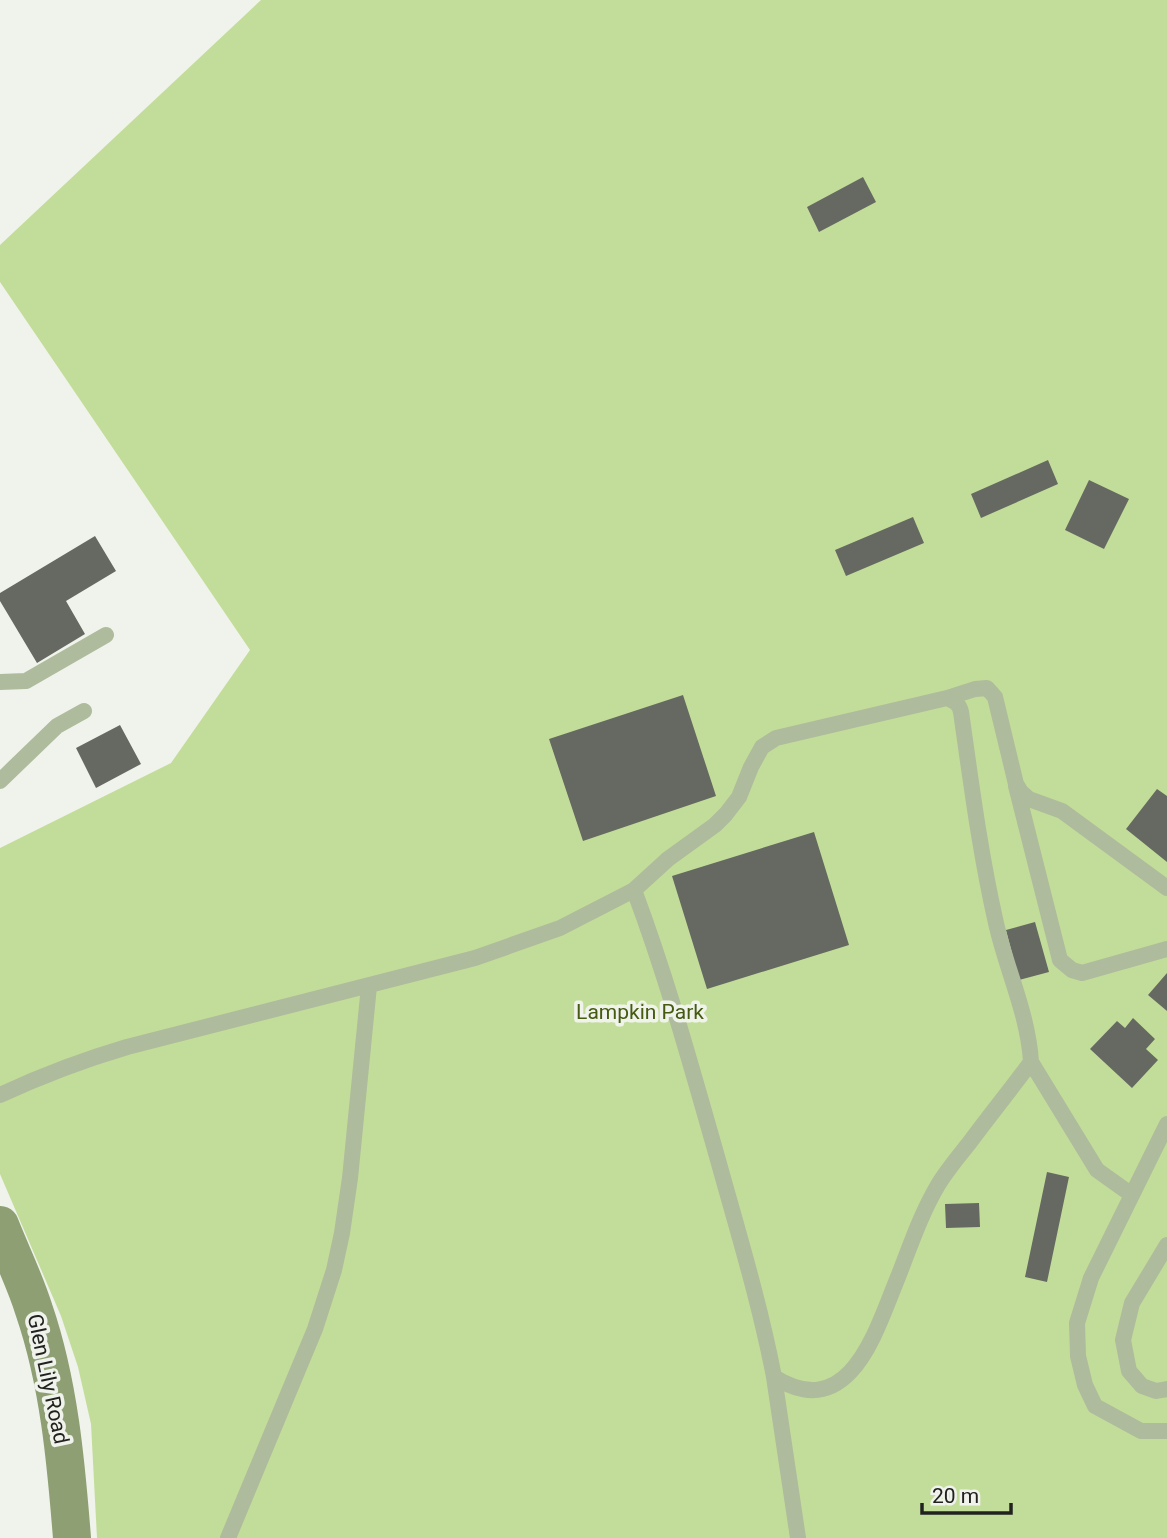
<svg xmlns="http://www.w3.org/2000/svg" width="1167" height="1538" font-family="Roboto,sans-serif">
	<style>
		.green { fill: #c2dd99 }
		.building { fill: #666962 }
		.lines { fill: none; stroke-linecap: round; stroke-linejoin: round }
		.lane { stroke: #aebb9d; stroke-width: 16 }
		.secondary { stroke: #8e9f73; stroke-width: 38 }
		.labels { text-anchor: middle; stroke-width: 7; stroke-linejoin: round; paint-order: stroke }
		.park-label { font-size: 21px; fill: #445b10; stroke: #f0f3eb }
		.street-label { font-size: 21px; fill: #212220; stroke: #f0f3eb }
	</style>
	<rect width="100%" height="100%" fill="#f0f3eb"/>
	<path class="green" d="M261,0H1167V1538H97L91,1424L78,1367L61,1316L0,1174V848L171,763L250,650L0,282V245Z"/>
	<path class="building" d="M863,177L876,202L819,232L807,207Z
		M1048,460L1058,484L981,518L971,494Z
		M1089,480L1129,499L1104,549L1065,530Z
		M913,517L924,543L846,576L835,550Z
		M95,536L116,571L66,601L85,634L37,663L0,601V593Z
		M683,695L716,796L583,841L549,739Z
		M120,725L141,764L96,788L76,748Z
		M1157,789L1167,796V862L1126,829Z
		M814,832L849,945L707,989L672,876Z
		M1035,922L1049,972L1019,980L1006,930Z
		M1167,973V1011L1148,995Z
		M1133,1018L1155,1039L1146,1049L1158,1060L1132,1088L1090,1049L1117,1021L1125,1028Z
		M1047,1172L1069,1177L1047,1282L1025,1277Z
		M979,1203L980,1227L946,1228L945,1204Z"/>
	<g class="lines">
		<path class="lane" d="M0,682L26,681L106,635
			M947,698L975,689L987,688L995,697L1016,784L1021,792L1029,799L1062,811L1167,888
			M0,781L57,726L84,711
			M1016,786L1060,960L1072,970L1082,973L1167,949
			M634,890L668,859L715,825L726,814L739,797L751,767L762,747L776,738L947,698C955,702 959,703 961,712C971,782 980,853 996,923C1006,969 1028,1013 1031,1062L1097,1170L1132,1195
			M0,1095C41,1076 83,1060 127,1047L475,958L560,928L634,890C667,978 692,1069 718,1160C738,1232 760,1304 774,1377C846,1422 873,1340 894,1287C908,1253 919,1217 938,1185C947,1170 959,1156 970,1142C990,1115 1011,1089 1031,1062
			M1167,1124L1091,1278L1077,1323L1078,1356L1085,1385L1095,1406L1141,1431H1167
			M1167,1245L1132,1303L1123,1340L1129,1371L1142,1386L1156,1391L1167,1389
			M774,1377L798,1538
			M228,1538L315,1329L334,1270L342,1233L350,1178L369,986"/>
		<path class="secondary" d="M0,1225C11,1253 25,1281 34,1310C59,1383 66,1462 72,1538"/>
	</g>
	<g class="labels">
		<g class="park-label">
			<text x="640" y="1019">Lampkin Park</text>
		</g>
		<g class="street-label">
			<text transform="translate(48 1379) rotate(78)" y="7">Glen Lily Road</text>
		</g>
	</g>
	<path d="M922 1503v10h89v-10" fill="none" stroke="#212220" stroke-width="3.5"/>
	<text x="932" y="1503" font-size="21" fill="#212220" stroke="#f0f3eb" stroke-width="5" paint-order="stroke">20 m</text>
</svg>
